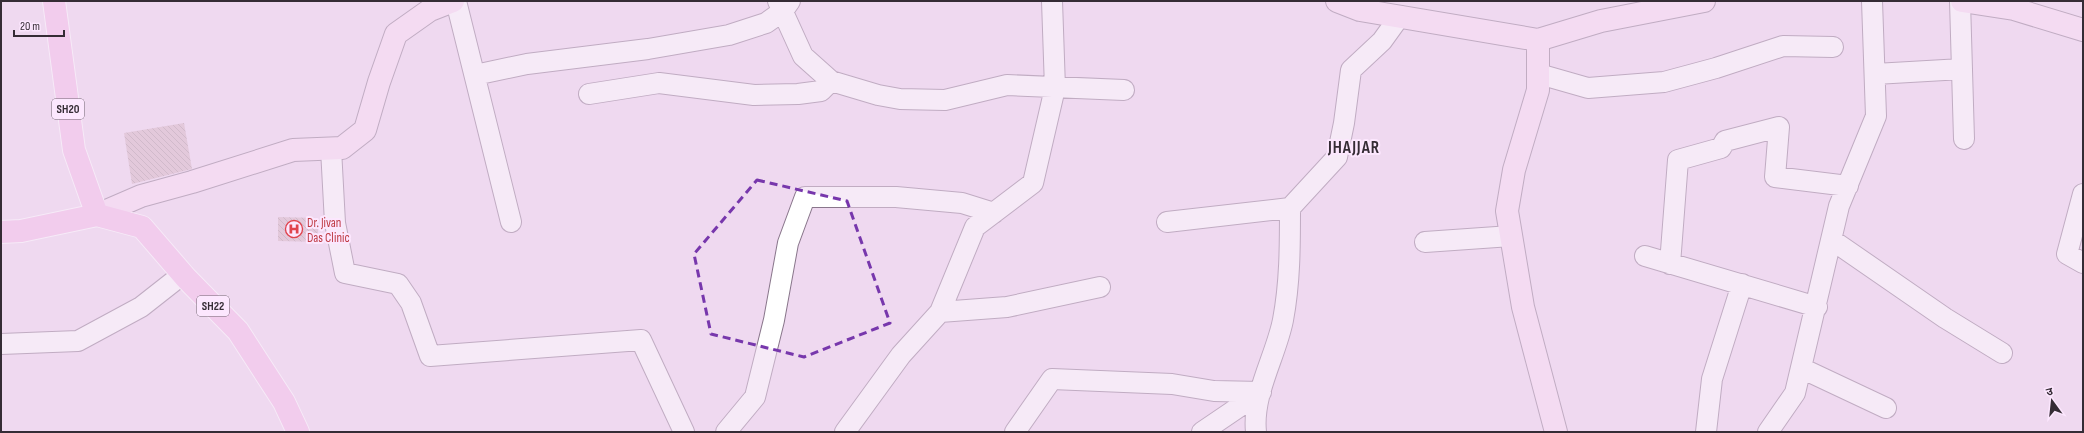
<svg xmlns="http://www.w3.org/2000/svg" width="2084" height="433" font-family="'Sofia Sans Condensed','Noto Sans Devanagari',sans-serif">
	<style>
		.building { fill: url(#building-back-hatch) }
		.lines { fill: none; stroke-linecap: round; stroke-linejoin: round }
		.street-casing { stroke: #89768b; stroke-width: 22 }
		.secondary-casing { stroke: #89768b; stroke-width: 24 }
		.primary-casing { stroke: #fff; stroke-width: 24 }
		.street { stroke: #fff; stroke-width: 20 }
		.secondary { stroke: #fadef4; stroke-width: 22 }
		.primary { stroke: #f5bce9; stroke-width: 22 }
		.marked { fill: none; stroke: #7737ac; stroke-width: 3; stroke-dasharray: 8 5; stroke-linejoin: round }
		.labels { text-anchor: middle; stroke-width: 4; stroke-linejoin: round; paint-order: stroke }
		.shield { fill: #fce7fe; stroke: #716471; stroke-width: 1 }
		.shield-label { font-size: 12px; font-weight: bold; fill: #352c35 }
		.health-label { font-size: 13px; fill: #be3a42; stroke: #fce7fe; text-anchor: start }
		.district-label { font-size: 17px; font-weight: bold; letter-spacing: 1px; fill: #352c35; stroke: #fce7fe }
	</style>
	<defs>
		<pattern id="building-back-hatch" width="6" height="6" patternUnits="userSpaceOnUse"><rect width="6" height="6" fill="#d5b6c2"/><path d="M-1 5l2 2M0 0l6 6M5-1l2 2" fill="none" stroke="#ae949e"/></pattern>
	</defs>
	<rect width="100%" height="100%" fill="#efd9f0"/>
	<path class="building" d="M184,123L192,169L132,184L124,133Z
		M278,217L318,218V242L278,241Z"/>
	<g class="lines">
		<g class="street-casing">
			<path id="street" d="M456,1L511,222
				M778,1L803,56L831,81L878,95L900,99L945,100L1007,85L1124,90
				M1960,1L1964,139
				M1539,74L1588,88L1664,82L1716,68L1783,46L1833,47
				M1875,74L1962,69
				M475,75L527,64L648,49L729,35L766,23L783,11L790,1
				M589,94L659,83L754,95L798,94L821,91L831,81
				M331,149L335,223L345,273L398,284L411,303L430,356L641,340L684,432
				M2083,194L2067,254L2083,263
				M1167,222L1290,208
				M1832,240L1945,318L2002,353
				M1425,242L1511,236
				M1645,256L1817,307
				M1670,264L1678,160L1721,148L1725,141L1779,127L1775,177L1848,186
				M940,312L1007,307L1100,287
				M1,344L78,341L141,307L183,274
				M1801,368L1886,408
				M726,432L755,397L774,320L788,243L805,197H896L962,203L994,213
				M845,432L901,355L940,312L975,227L1033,183L1055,88L1052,1
				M1015,432L1052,379L1172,384L1214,391L1261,392
				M1202,432L1261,392
				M1256,432C1252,394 1276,356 1283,320C1290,283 1290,246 1290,208L1337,157L1344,123L1351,70L1382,41L1400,16
				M1706,432L1712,379L1742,284
				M1768,432L1795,393L1839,206L1876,116L1872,1"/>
		</g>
		<g class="secondary-casing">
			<path id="secondary" d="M1337,1L1360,10L1538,40L1601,21L1704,1
				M1962,1L2014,9L2083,30
				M1538,40V90L1514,170L1507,211L1523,307L1556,432
				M97,215L141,196L192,182L293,150L342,148L365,130L379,82L396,34L430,10L453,1"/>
		</g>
		<g class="primary-casing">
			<path id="primary" d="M54,1L74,150L97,215
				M1,232L21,231L97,215L142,227L186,278L238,331L284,402L298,432"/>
		</g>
		<use href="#street" class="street"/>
		<use href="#secondary" class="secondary"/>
		<use href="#primary" class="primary"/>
	</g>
	<path d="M0 0H2084V433H0ZM757,180L847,201L890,323L804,357L711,334L694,254Z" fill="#efd9f0" fill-opacity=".55" fill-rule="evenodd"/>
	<path class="marked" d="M757,180L847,201L890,323L804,357L711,334L694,254Z"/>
	<defs>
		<g id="hospital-ring" transform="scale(0.9)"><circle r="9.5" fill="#fce7fe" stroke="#e0444e" stroke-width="1.5"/><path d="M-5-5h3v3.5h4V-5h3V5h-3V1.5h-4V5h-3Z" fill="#e0444e"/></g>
	</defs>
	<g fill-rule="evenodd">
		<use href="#hospital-ring" x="294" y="229"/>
	</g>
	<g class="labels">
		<g class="shield">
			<rect x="52" y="99" width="32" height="20" rx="3"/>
			<rect x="197" y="296" width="32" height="20" rx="3"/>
		</g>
		<g class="shield-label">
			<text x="68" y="113">SH20</text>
			<text x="213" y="310">SH22</text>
		</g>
		<g class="health-label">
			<text x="307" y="227">Dr. Jivan<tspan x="307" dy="15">Das Clinic</tspan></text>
		</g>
		<g class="district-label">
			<text x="1354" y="153">JHAJJAR</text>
		</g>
	</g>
	<rect width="2084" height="433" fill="none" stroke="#352c35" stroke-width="4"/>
	<g transform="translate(2052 401) rotate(345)" stroke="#fce7fe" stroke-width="3" paint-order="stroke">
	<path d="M0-3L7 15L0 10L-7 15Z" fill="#352c35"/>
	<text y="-6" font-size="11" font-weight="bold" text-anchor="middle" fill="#352c35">उ</text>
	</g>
	<path d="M14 30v6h50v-6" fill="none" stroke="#352c35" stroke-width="2"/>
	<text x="20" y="30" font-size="12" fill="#352c35" stroke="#fce7fe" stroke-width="3" paint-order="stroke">20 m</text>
</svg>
